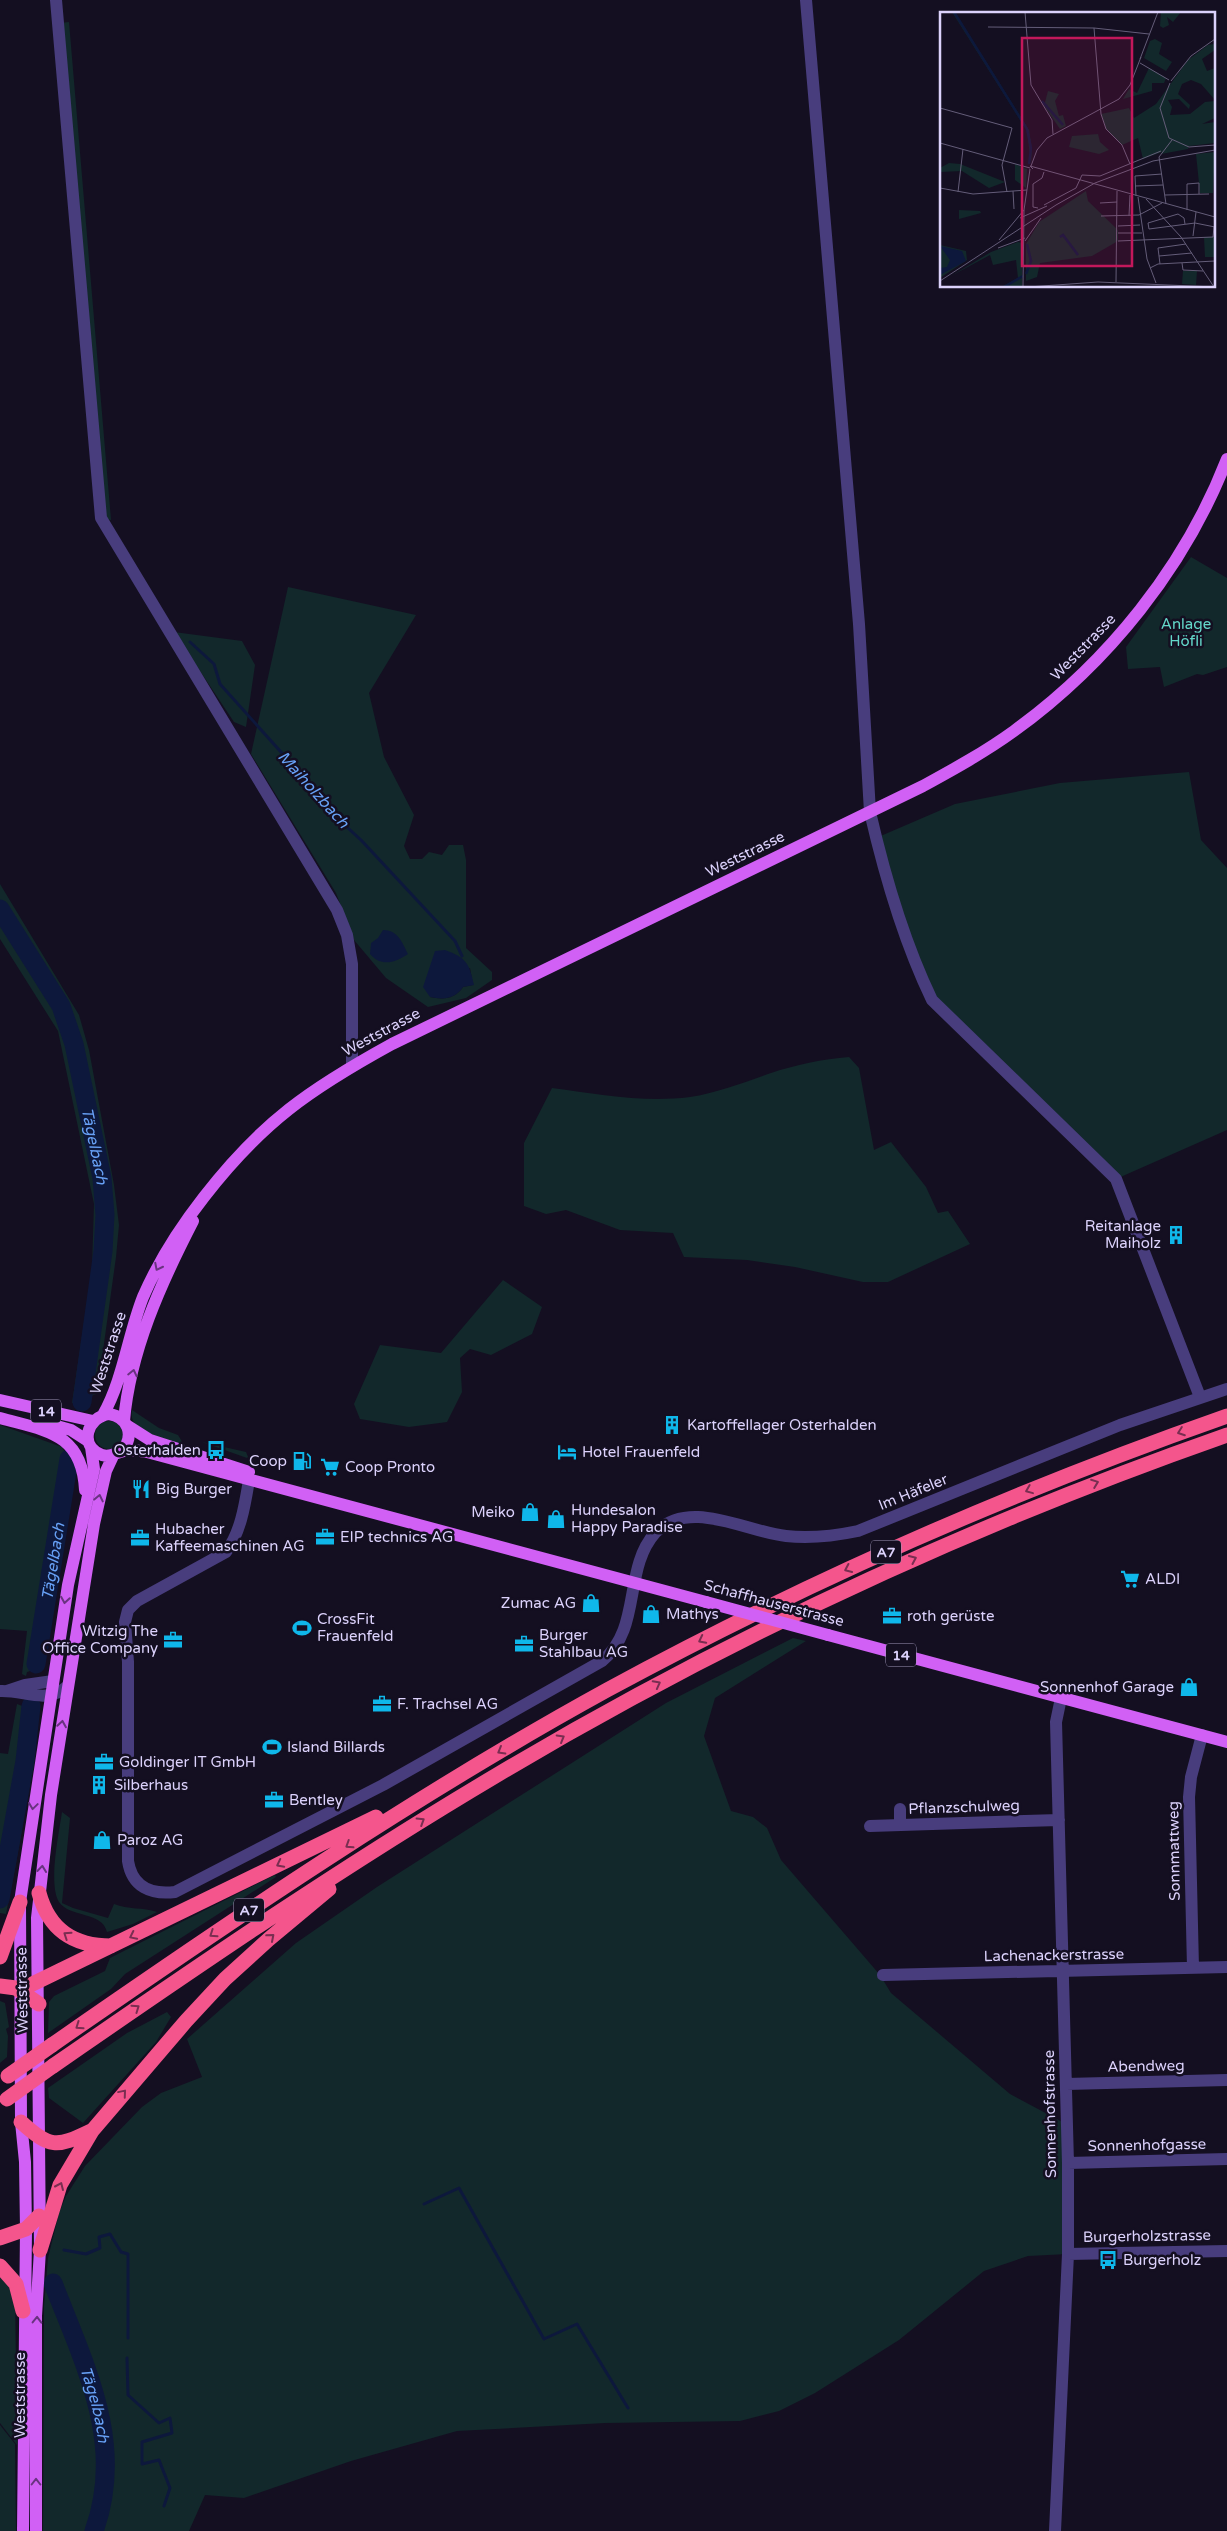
<svg xmlns="http://www.w3.org/2000/svg" width="1227" height="2531" font-family="'Varela Round',sans-serif">
	<style>
		.green { fill: #12282b; fill-rule: evenodd }
		.water { fill: #0d183c }
		.lines { fill: none; stroke-linecap: round; stroke-linejoin: round }
		.stream { stroke: #0d183c; stroke-width: 3 }
		.river { stroke: #0d183c; stroke-width: 19 }
		.minor { stroke: #483d7d; stroke-width: 12 }
		.major { stroke: #d160f5; stroke-width: 12 }
		.highway { stroke: #f4558c; stroke-width: 15 }
		.major-bridge { stroke: #d160f5; stroke-width: 12 }
		.highway-bridge { stroke: #f4558c; stroke-width: 15 }
		.oneway { stroke: #693380 }
		.oneway2 { stroke: #792e51 }
		.labels { text-anchor: middle; stroke-width: 5; stroke-linejoin: round; paint-order: stroke }
		.shield { fill: #140f21; stroke: #a098ba; stroke-width: 1 }
		.shield-label { font-size: 14px; font-weight: bold; fill: #dcd2fc }
		.park-label { font-size: 15px; fill: #63d7c9; stroke: #140f21 }
		.street-label { font-size: 15px; fill: #dcd2fc; stroke: #140f21 }
		.poi-label { font-size: 15px; fill: #dcd2fc; stroke: #140f21; text-anchor: start }
		.water-label { font-size: 16px; font-style: italic; fill: #67a0f5; stroke: #140f21 }
		.inset-river { fill: none; stroke: #0d183c; stroke-width: 2.5 }
		.inset-road { fill: none; stroke: #645d79; stroke-width: 1 }
		.view { fill: #c2185b; fill-opacity: 0.15; stroke: #c2185b; stroke-width: 2.5 }
		.inset-edge { fill: none; stroke: #dcd2fc; stroke-width: 2.5 }
	</style>
	<rect width="100%" height="100%" fill="#140f21"/>
	<path class="green" d="M69,22L111,520L101,518L60,23Z
		M1191,557L1227,578V667L1203,675L1197,674L1164,687L1160,667L1128,669L1126,647Z
		M288,587L416,615L369,693L384,757L414,815L404,846L410,859H422L429,852L442,855L449,845H463L466,860V948L492,972V980L466,998L428,1007L386,978L354,940L336,893L251,754ZM470,968L473,985L463,987C455,999 444,1000 430,997Z
		M174,632L242,641L255,665L246,727L234,722Z
		M1189,772L1201,840L1227,868V1130L1116,1179L932,1000L876,838L955,804L1060,783Z
		M0,884L79,1015L89,1050L114,1185L119,1225L116,1257L97,1394L93,1395L85,1403H72L92,1268L94,1204L58,1031L0,939Z
		M849,1057L859,1068L874,1150L891,1142L926,1187L938,1213L948,1211L970,1244L888,1282H863L795,1267L747,1260L684,1257L673,1233L620,1230L566,1210L546,1214L524,1206V1143L552,1088C598,1094 644,1103 690,1097C717,1093 745,1082 771,1073C795,1065 823,1059 849,1057Z
		M503,1280L542,1307L532,1334L491,1355L470,1349L460,1358L462,1392L447,1422L409,1427L360,1419L354,1404L380,1345L441,1353Z
		M132,1410L159,1428L178,1435L184,1445C167,1440 127,1434 132,1410Z
		M95 1435a14 14 0 1 1 28 0a14 14 0 1 1-28 0Z
		M0,1425L62,1447L66,1454L64,1464L74,1469L65,1517L45,1662L43,1667L27,1672L26,1676L22,1674L27,1631L0,1629Z
		M202,1442L246,1452L248,1457L247,1458Z
		M793,1638L806,1641L715,1698L704,1736L731,1811L753,1817L767,1828L781,1860L880,1975L891,1993L1010,2094L1068,2125V2254L1028,2256L984,2271L899,2340L815,2393L779,2411L740,2421L605,2423L457,2431L351,2461L244,2498L205,2495L189,2531H43L44,2306L48,2258L59,2213L66,2196L85,2166L142,2107L161,2093L202,2077L187,2039L296,1943L377,1887L666,1703Z
		M17,1704L22,1706L20,1731L23,1706L35,1710C32,1778 20,1847 6,1914L0,1913V1753L8,1754Z
		M62,1812L70,1818L62,1903L73,1908L108,1918L114,1904C128,1910 143,1907 157,1912L133,1924L107,1932C102,1911 70,1918 59,1902C48,1884 59,1833 62,1812Z
		M275,1875L276,1877L125,1974L111,1989L48,2033L49,2002L54,1996L105,1971L110,1958Z
		M0,2001L5,2003L9,2027L6,2029L8,2036L7,2057L0,2063Z
		M167,2012L171,2017L156,2042L83,2123L49,2098L48,2088L127,2033Z
		M0,2272L15,2293L17,2445L0,2423Z
		M0,2425L15,2444L16,2531H0Z"/>
	<path class="water" d="M383,930C398,930 402,942 408,954C395,963 381,967 370,954L371,943L378,938Z
		M445,950C466,958 469,962 474,985L463,987C455,999 444,1000 430,997L423,987L435,951Z"/>
	<g class="lines">
		<path class="stream" d="M190,642L214,664L220,684L316,791L326,808L361,840L455,941L462,956
			M424,2204L459,2188L544,2339L577,2324L628,2408
			M64,2250L86,2254L100,2248L99,2237L110,2234L121,2252L128,2254V2338
			M127,2358L128,2395L159,2423L170,2418L172,2433L142,2442V2464L159,2460L170,2488L164,2506"/>
		<g class="river">
			<path id="s1" d="M0,909L61,1006L74,1044L102,1178L105,1215L103,1251L82,1402"/>
			<path id="s2" d="M36,1664L69,1459"/>
			<path d="M0,1899L25,1761L31,1706"/>
			<path id="s3" d="M53,2283C84,2364 126,2443 94,2531"/>
		</g>
		<path class="minor" d="M56,0L101,518L337,910L347,935L352,964V1066
			M806,0L859,624L870,812C884,873 905,944 932,1000L1116,1179L1200,1397
			M249,1480C245,1504 241,1532 226,1552L137,1601L128,1610L125,1622L128,1662V1861C132,1887 151,1895 175,1892L383,1785L602,1661C642,1629 623,1569 655,1533C689,1497 746,1532 786,1536C811,1539 834,1536 858,1531L1120,1425L1227,1389
			M0,1691C26,1690 45,1705 68,1686
			M7,1691L25,1685L53,1681
			M900,1809V1825
			M870,1826L1059,1820
			M1193,1968L1189,1797L1191,1777L1202,1735
			M883,1975L1227,1967
			M1066,2084L1227,2080
			M1068,2163L1227,2159
			M1068,2254L1227,2251
			M1055,2531L1068,2254V2163L1056,1722L1061,1698"/>
		<path class="major" d="M0,1400L93,1421
			M103,1415C123,1380 128,1335 143,1297C159,1260 179,1229 204,1197C262,1122 310,1089 392,1044L923,786C954,769 985,752 1014,731C1108,663 1185,567 1227,459
			M0,1418C47,1431 82,1433 85,1490
			M124,1421C130,1351 161,1283 193,1221
			M46,1423L71,1430L88,1441
			M128,1426L150,1440L249,1472
			M122,1451C135,1435 128,1417 109,1414C87,1417 78,1446 102,1455C111,1458 116,1452 124,1451C131,1449 140,1451 147,1452L706,1602
			M828,1635L1227,1742
			M23,2531L26,2229L25,2162L21,2122L20,1902L68,1585L94,1469L91,1447
			M36,2531V2316L40,2250L37,1918L51,1795L94,1524L106,1471L113,1456"/>
		<path class="highway" d="M39,1893C49,1930 74,1946 111,1946
			M0,1957L20,1902
			M0,1986L16,1988L39,2004
			M20,1990L376,1817
			M52,2045C232,1920 414,1796 607,1690C806,1582 1013,1491 1227,1416
			M53,2066C199,1965 345,1865 497,1775C729,1637 973,1524 1227,1435
			M21,2122C50,2148 56,2148 91,2131
			M0,2238L26,2229L39,2216
			M40,2250L60,2185L92,2131L186,2021L225,1979L269,1939L329,1889
			M0,2266L16,2284L23,2311"/>
		<path class="major-bridge" d="M706,1602L828,1635"/>
		<path class="highway-bridge" d="M8,2076L52,2045
			M7,2099L53,2066"/>
	</g>
	<defs><path id="oneway-chevron" d="M-2-3.5L2.5 0L-2 3.5" fill="none" stroke-width="1.6" stroke-linecap="round" stroke-linejoin="round" transform="scale(1.25)"/></defs>
	<g class="oneway">
		<use href="#oneway-chevron" transform="translate(158 1267) rotate(117)"/>
		<use href="#oneway-chevron" transform="translate(133 1373) rotate(-77)"/>
		<use href="#oneway-chevron" transform="translate(99 1498) rotate(-78)"/>
		<use href="#oneway-chevron" transform="translate(65 1600) rotate(99)"/>
		<use href="#oneway-chevron" transform="translate(62 1724) rotate(-81)"/>
		<use href="#oneway-chevron" transform="translate(33 1806) rotate(98)"/>
		<use href="#oneway-chevron" transform="translate(42 1869) rotate(-84)"/>
		<use href="#oneway-chevron" transform="translate(37 2320) rotate(-89)"/>
		<use href="#oneway-chevron" transform="translate(36 2482) rotate(-90)"/>
	</g>
	<g class="oneway2">
		<use href="#oneway-chevron" transform="translate(1181 1432) rotate(160)"/>
		<use href="#oneway-chevron" transform="translate(1095 1483) rotate(-21)"/>
		<use href="#oneway-chevron" transform="translate(1029 1490) rotate(158)"/>
		<use href="#oneway-chevron" transform="translate(913 1559) rotate(-24)"/>
		<use href="#oneway-chevron" transform="translate(848 1569) rotate(155)"/>
		<use href="#oneway-chevron" transform="translate(702 1640) rotate(153)"/>
		<use href="#oneway-chevron" transform="translate(657 1684) rotate(-28)"/>
		<use href="#oneway-chevron" transform="translate(561 1738) rotate(-30)"/>
		<use href="#oneway-chevron" transform="translate(501 1751) rotate(150)"/>
		<use href="#oneway-chevron" transform="translate(421 1821) rotate(-32)"/>
		<use href="#oneway-chevron" transform="translate(349 1845) rotate(147)"/>
		<use href="#oneway-chevron" transform="translate(280 1864) rotate(153)"/>
		<use href="#oneway-chevron" transform="translate(213 1934) rotate(146)"/>
		<use href="#oneway-chevron" transform="translate(67 1935) rotate(-146)"/>
		<use href="#oneway-chevron" transform="translate(133 1936) rotate(154)"/>
		<use href="#oneway-chevron" transform="translate(271 1937) rotate(-41)"/>
		<use href="#oneway-chevron" transform="translate(136 2008) rotate(-35)"/>
		<use href="#oneway-chevron" transform="translate(79 2026) rotate(145)"/>
		<use href="#oneway-chevron" transform="translate(123 2093) rotate(-50)"/>
		<use href="#oneway-chevron" transform="translate(60 2186) rotate(-66)"/>
	</g>
	<defs>
		<g id="building-bare" transform="scale(1.5)"><path d="M-4-6H4V6H1V3H-1V6H-4ZM-2.5-4.3h1.7v1.8h-1.7ZM.8-4.3h1.7v1.8H.8ZM-2.5-1h1.7V.8h-1.7ZM.8-1h1.7V.8H.8Z" fill="#0fb7ea" stroke="#140f21" stroke-width="2.5" paint-order="stroke"/></g>
		<g id="bus-bare" transform="scale(1.5)"><path d="M-5-6H5V4H4V6H2V4H-2V6H-4V4H-5ZM-3.5-4V0h7V-4ZM-3.5 1.2v1.5H-2V1.2ZM2 1.2v1.5H3.5V1.2Z" fill="#0fb7ea" stroke="#140f21" stroke-width="2.5" paint-order="stroke"/></g>
		<g id="hotel-bare" transform="scale(1.5)"><path d="M-6-4.5h1.5V1H6V5H4.5V3h-9V5H-6ZM-4 0a1.8 1.8 0 1 1 3.6 0ZM.5 0V-2.5h3Q6-2.5 6 0Z" fill="#0fb7ea" stroke="#140f21" stroke-width="2.5" paint-order="stroke"/></g>
		<g id="fuel-bare" transform="scale(1.5)"><path d="M-5.5-6h7V0h2V4h1.3V-2.5L3-4.5l.8-.8L6-3V5H2.5V1h-1V6h-7ZM-4.2-4.7v3.2H.2V-4.7Z" fill="#0fb7ea" stroke="#140f21" stroke-width="2.5" paint-order="stroke"/></g>
		<g id="supermarket-bare" transform="scale(1.5)"><path d="M-6-5.5h2.5l.6 2H6L4.5 2H-2.5L-4.4-4H-6ZM-1.5 3.2a1.3 1.3 0 1 0 .1 0ZM3 3.2a1.3 1.3 0 1 0 .1 0Z" fill="#0fb7ea" stroke="#140f21" stroke-width="2.5" paint-order="stroke"/></g>
		<g id="restaurant-bare" transform="scale(1.5)"><path d="M-5-6h1v4h1v-4h1v4h1v-4h1v5L-1.5 .5V6h-2V.5L-5-1ZM5-6V6H3V1.5H1.5Q1.5-4 5-6Z" fill="#0fb7ea" stroke="#140f21" stroke-width="2.5" paint-order="stroke"/></g>
		<g id="shop-bare" transform="scale(1.5)"><path d="M-5-2.5h2.3a2.7 3.5 0 0 1 5.4 0H5L5.5 6h-11ZM-1.5-2.5h3a1.5 2.3 0 0 0-3 0Z" fill="#0fb7ea" stroke="#140f21" stroke-width="2.5" paint-order="stroke"/></g>
		<g id="office-bare" transform="scale(1.5)"><path d="M-6-3h4V-5.5h4V-3h4V5H-6ZM-1-4.5V-3h2v-1.5ZM-6 0V1H6V0Z" fill="#0fb7ea" stroke="#140f21" stroke-width="2.5" paint-order="stroke"/></g>
		<g id="stadium-bare" transform="scale(1.5)"><path d="M0-5a6.5 5 0 1 0 0 10a6.5 5 0 1 0 0-10ZM-3.5-1.8h7v3.6h-7Z" fill="#0fb7ea" stroke="#140f21" stroke-width="2.5" paint-order="stroke"/></g>
	</defs>
	<g fill-rule="evenodd">
		<use href="#building-bare" x="1176" y="1235"/>
		<use href="#building-bare" x="672" y="1425"/>
		<use href="#bus-bare" x="216" y="1450"/>
		<use href="#hotel-bare" x="567" y="1452"/>
		<use href="#fuel-bare" x="302" y="1461"/>
		<use href="#supermarket-bare" x="330" y="1467"/>
		<use href="#restaurant-bare" x="141" y="1489"/>
		<use href="#shop-bare" x="530" y="1512"/>
		<use href="#shop-bare" x="556" y="1519"/>
		<use href="#office-bare" x="325" y="1537"/>
		<use href="#office-bare" x="140" y="1538"/>
		<use href="#supermarket-bare" x="1130" y="1579"/>
		<use href="#shop-bare" x="591" y="1603"/>
		<use href="#shop-bare" x="651" y="1614"/>
		<use href="#office-bare" x="892" y="1616"/>
		<use href="#stadium-bare" x="302" y="1628"/>
		<use href="#office-bare" x="173" y="1640"/>
		<use href="#office-bare" x="524" y="1644"/>
		<use href="#shop-bare" x="1189" y="1687"/>
		<use href="#office-bare" x="382" y="1704"/>
		<use href="#stadium-bare" x="272" y="1747"/>
		<use href="#office-bare" x="104" y="1762"/>
		<use href="#building-bare" x="99" y="1785"/>
		<use href="#office-bare" x="274" y="1800"/>
		<use href="#shop-bare" x="102" y="1840"/>
		<use href="#bus-bare" x="1108" y="2260"/>
	</g>
	<g class="labels">
		<g class="shield">
			<rect x="31" y="1399.5" width="30" height="23" rx="4"/>
			<rect x="871" y="1540.5" width="30" height="23" rx="4"/>
			<rect x="886" y="1643.5" width="30" height="23" rx="4"/>
			<rect x="234" y="1898.5" width="30" height="23" rx="4"/>
		</g>
		<g class="shield-label">
			<text x="46" y="1416">14</text>
			<text x="886" y="1557">A7</text>
			<text x="901" y="1660">14</text>
			<text x="249" y="1915">A7</text>
		</g>
		<g class="park-label">
			<text x="1186" y="629">Anlage<tspan x="1186" dy="17">Höfli</tspan></text>
		</g>
		<g class="street-label">
			<text transform="translate(1083 647) rotate(-46)" y="5">Weststrasse</text>
			<text transform="translate(745 854) rotate(-26)" y="5">Weststrasse</text>
			<text transform="translate(381 1032) rotate(-28)" y="5">Weststrasse</text>
			<text transform="translate(108 1353) rotate(-72)" y="5">Weststrasse</text>
			<text transform="translate(913 1492) rotate(-22)" y="5">Im Häfeler</text>
			<text transform="translate(774 1603) rotate(15)" y="5">Schaffhauserstrasse</text>
			<text transform="translate(964 1807) rotate(-2)" y="5">Pflanzschulweg</text>
			<text transform="translate(1174 1851) rotate(-91)" y="5">Sonnmattweg</text>
			<text transform="translate(1054 1955) rotate(-1)" y="5">Lachenackerstrasse</text>
			<text transform="translate(22 1990) rotate(-91)" y="5">Weststrasse</text>
			<text transform="translate(1146 2066) rotate(-1)" y="5">Abendweg</text>
			<text transform="translate(1050 2114) rotate(-91)" y="5">Sonnenhofstrasse</text>
			<text transform="translate(1147 2145) rotate(-1)" y="5">Sonnenhofgasse</text>
			<text transform="translate(1147 2236) rotate(-1)" y="5">Burgerholzstrasse</text>
			<text transform="translate(20 2395) rotate(-90)" y="5">Weststrasse</text>
		</g>
		<g class="poi-label">
			<text x="1161" y="1231" text-anchor="end">Reitanlage<tspan x="1161" dy="17">Maiholz</tspan></text>
			<text x="687" y="1430">Kartoffellager Osterhalden</text>
			<text x="201" y="1455" text-anchor="end">Osterhalden</text>
			<text x="582" y="1457">Hotel Frauenfeld</text>
			<text x="287" y="1466" text-anchor="end">Coop</text>
			<text x="345" y="1472">Coop Pronto</text>
			<text x="156" y="1494">Big Burger</text>
			<text x="571" y="1515">Hundesalon<tspan x="571" dy="17">Happy Paradise</tspan></text>
			<text x="515" y="1517" text-anchor="end">Meiko</text>
			<text x="155" y="1534">Hubacher<tspan x="155" dy="17">Kaffeemaschinen AG</tspan></text>
			<text x="340" y="1542">EIP technics AG</text>
			<text x="1145" y="1584">ALDI</text>
			<text x="576" y="1608" text-anchor="end">Zumac AG</text>
			<text x="666" y="1619">Mathys</text>
			<text x="907" y="1621">roth gerüste</text>
			<text x="317" y="1624">CrossFit<tspan x="317" dy="17">Frauenfeld</tspan></text>
			<text x="158" y="1636" text-anchor="end">Witzig The<tspan x="158" dy="17">Office Company</tspan></text>
			<text x="539" y="1640">Burger<tspan x="539" dy="17">Stahlbau AG</tspan></text>
			<text x="1174" y="1692" text-anchor="end">Sonnenhof Garage</text>
			<text x="397" y="1709">F. Trachsel AG</text>
			<text x="287" y="1752">Island Billards</text>
			<text x="119" y="1767">Goldinger IT GmbH</text>
			<text x="114" y="1790">Silberhaus</text>
			<text x="289" y="1805">Bentley</text>
			<text x="117" y="1845">Paroz AG</text>
			<text x="1123" y="2265">Burgerholz</text>
		</g>
		<g class="water-label">
			<text transform="translate(314 789) rotate(48)" y="6">Maiholzbach</text>
			<text dy="6" stroke="none"><textPath href="#s1" startOffset="259">Tägelbach</textPath></text>
			<text dy="6" stroke="none"><textPath href="#s2" startOffset="104">Tägelbach</textPath></text>
			<text dy="6" stroke="none"><textPath href="#s3" startOffset="129">Tägelbach</textPath></text>
		</g>
	</g>
	<g transform="translate(940 12)">
		<rect width="275" height="275" fill="#140f21"/>
		<path d="M12,0H15L89,118L92,137L91,152L87,119ZM221,0H241L233,10L227,5L229,13L223,16L220,14ZM215,27L222,31L219,42L232,50L226,59L204,46L210,29ZM274,32L275,38L262,47L267,59L275,56V88L261,72L251,68L242,72L238,82L250,93L249,97L239,87L228,88L232,95L230,103L250,102L265,90L275,89V106L262,112L275,110V131L249,134L248,137L221,142L222,140L203,147L198,126L182,133L166,117L161,102L189,96L194,106L216,92L248,48L268,33ZM209,56L226,66L224,71H212V79L183,87L189,77L197,81ZM108,79L119,82L115,89L119,104L123,103L126,114L120,117L104,94ZM158,122L160,130L169,138L159,142L129,135L132,124ZM275,140L273,181H260L256,142ZM9,151L20,152L65,170L49,176L22,159L0,160V156ZM75,152L87,157L86,176L75,168ZM146,179L148,189L178,218V229L152,244L100,251L97,265L86,269V232L99,210ZM19,198L40,199L41,201L19,207ZM264,225H275V245H265ZM78,230L82,231V274L61,275L78,266L76,248L53,253L50,243L11,264L51,240ZM0,233L26,239L27,248L0,266ZM243,259H257L256,273L242,272Z" fill="#12282b"/>
		<path d="M0,234L22,239L26,249L0,263V256L7,255L10,248Z" fill="#0d183c"/>
		<path class="inset-river" d="M14,0L87,117L91,136L89,152M102,89L123,113M120,225L123,223L138,243M86,262L91,249L87,232M64,275L83,264"/>
		<path class="inset-road" d="M85,0L91,73L112,108L113,122M48,15L154,16L209,22M154,16L161,102L166,117L182,133L190,152M200,47L218,0M200,51L229,68M231,69L251,44L275,27M230,71L220,96L229,126L249,135L275,133M0,96L72,116L62,153L67,180M0,131L90,156M91,154L97,138L107,126L179,87L190,73L201,45M93,157L90,154L275,205M195,174L223,173M0,176L33,182L87,178M73,179L74,197M18,180L23,137M225,183L269,182M196,184L195,164L222,162M198,185L207,247L216,271M206,187L241,225L274,275M160,191L177,190M226,192L219,145L232,128M104,193L136,176L142,163L160,164L221,139M98,196L93,195V172L102,166L104,160M247,198V172L259,171V182M161,204L199,203L222,191M189,204L190,183M80,206L107,194M245,212L244,206L238,202L208,211L209,217L255,211L275,215M178,214L200,213M178,221H202M253,224L256,200M59,228L84,198M85,229L101,206M178,229L273,225L274,215M58,236L85,226M219,244L252,241M242,251L243,258L263,259M220,252L218,236L246,232M210,256L218,252L275,249M0,269L116,193L155,171L213,149L275,138M176,270L177,179M83,274L84,198L90,157M88,275L158,270L275,275"/>
		<path class="view" d="M82,26H192V254H82Z"/>
		<rect width="275" height="275" class="inset-edge"/>
	</g>
</svg>
